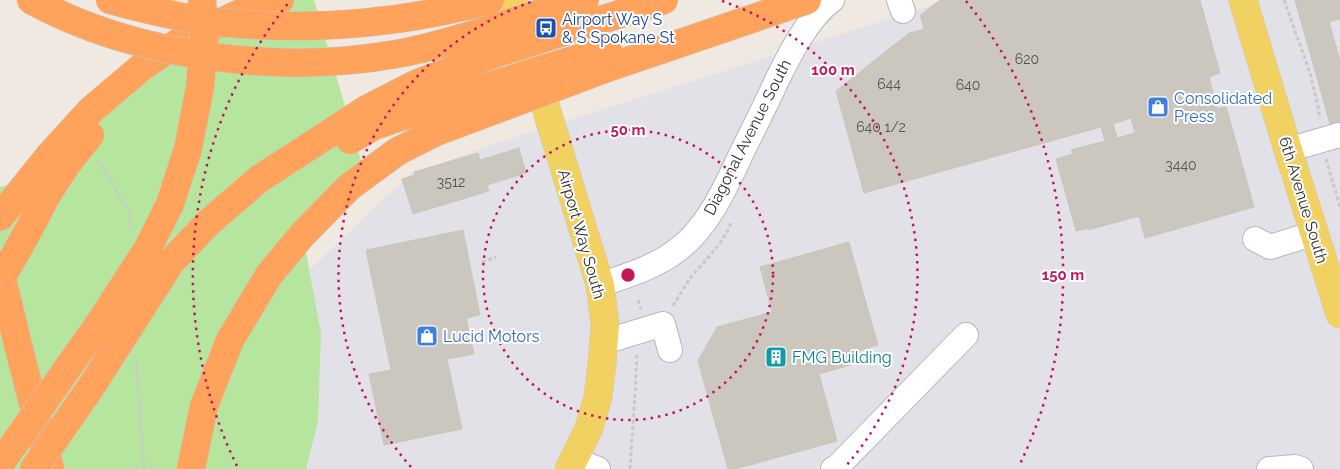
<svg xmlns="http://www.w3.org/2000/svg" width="1340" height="469" font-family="Raleway,sans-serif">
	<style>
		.industrial { fill: #e3e1e8 }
		.green { fill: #b6e59e }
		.building { fill: #cbc7bf; stroke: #cbc5ba; fill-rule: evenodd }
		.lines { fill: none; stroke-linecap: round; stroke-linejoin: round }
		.minor-casing { stroke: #b4b7c1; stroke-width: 26 }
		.major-casing { stroke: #c9c9c9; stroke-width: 29 }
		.highway-casing { stroke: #c9c9c9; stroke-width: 29 }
		.path { stroke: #c9c9c9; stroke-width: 3; stroke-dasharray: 4 2.5; stroke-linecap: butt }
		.minor { stroke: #fff; stroke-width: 24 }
		.major { stroke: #f2d163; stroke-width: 28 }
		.highway { stroke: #ffa35c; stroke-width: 28 }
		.highway-bridge-casing { stroke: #c9c9c9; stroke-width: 29; stroke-linecap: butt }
		.highway-bridge { stroke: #ffa35c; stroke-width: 28 }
		.ring { fill: none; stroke: #c2185b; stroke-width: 2.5; stroke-dasharray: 2.5 5 }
		.labels { text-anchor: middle; stroke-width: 4; stroke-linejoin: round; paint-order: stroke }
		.number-label { font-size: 14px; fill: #555452 }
		.transit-label { font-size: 16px; fill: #164399; stroke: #fff; text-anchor: start }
		.shop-label { font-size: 16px; fill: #366cbe; stroke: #fff; text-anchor: start }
		.street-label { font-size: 16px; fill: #2e2e2e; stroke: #fff }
		.culture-label { font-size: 16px; fill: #0d838f; stroke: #fff; text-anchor: start }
		.centre { fill: #c2185b; stroke: #fff; stroke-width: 2.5 }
		.ring-label { font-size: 15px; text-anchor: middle; font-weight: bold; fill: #c2185b; stroke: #fff; stroke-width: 4; stroke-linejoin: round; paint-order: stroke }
	</style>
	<rect width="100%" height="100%" fill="#efe9e1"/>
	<path class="industrial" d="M949,0H1340V469H223L281,297L409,175L499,142Z"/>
	<path class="green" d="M292,0H314L366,178L303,237L321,333L318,422L306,469H0V187L43,175L92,120L156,67Z"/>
	<path class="building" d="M940,0H1200L1220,73L1209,77L1217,109L1226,106L1254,207L1145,238L1139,216L1088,230V228L1076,231L1056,159L1073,154L1071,150L1105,141L1101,127L864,193L836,91L909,33L924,29L920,15ZM1131,118L1135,133L1117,138L1113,124Z
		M1295,0H1340V19L1329,22L1340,61V121L1330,124Z
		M519,148L526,173L487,185L489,191L413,214L402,179L415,175L414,172L478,153L480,160Z
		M463,230L480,315L466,318L474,354L447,359L462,429L384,445L369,374L391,370L366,250Z
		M849,242L878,345L851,353L854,364L819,374L837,441L735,469H728L698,361L717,327L772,312L760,267Z"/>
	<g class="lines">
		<g class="minor-casing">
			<path id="minor" d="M899,0L903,11
				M1288,150L1339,135
				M1255,239L1270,247L1315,233
				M600,285C625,276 654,268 676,251C708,229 727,184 743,150C755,126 767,102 778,78C791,52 808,18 832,0
				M604,342L663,324L670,350
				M574,459L598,469
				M833,469L837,467L966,335
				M1269,469L1295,467L1301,469"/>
		</g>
		<g class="major-casing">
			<path id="major" d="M513,0L600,285L605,324L602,363L598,397L589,428L569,469
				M1243,0L1288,150L1340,314"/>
		</g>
		<g class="highway-casing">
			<path id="highway" d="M0,217L49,156L91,110L143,66L179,42L247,10L280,0
				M27,233L47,195L67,164L90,135
				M0,270L21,357L50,469"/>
		</g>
		<path class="path" d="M1284,0L1310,73L1319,111V119
			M1326,159L1340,207
			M98,160L130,213L131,230
			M482,262L496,257
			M638,300L641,309
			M673,306C679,296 685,285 692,276C706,259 723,244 731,223
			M136,361L144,469
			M630,469L635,394L637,355"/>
		<use href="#minor" class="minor"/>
		<use href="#major" class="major"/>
		<use href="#highway" class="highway"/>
		<g class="highway-bridge-casing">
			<path id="highway-bridge" d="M31,0C135,57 279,75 396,54C426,49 455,40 484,31C517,20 551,10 585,0
				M110,0C142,8 174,17 207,21C302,32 397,25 490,0
				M350,140L374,126L496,84L608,49
				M0,281L27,233
				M0,464L103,318L148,248L170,204L188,149L200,87L204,38L202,0
				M34,469L91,387L171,262L208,223L259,179L367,109L418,83L494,54L664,0
				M191,469L204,406L230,340L269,275L302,235L349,187L398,151L436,132L610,67L807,0"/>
		</g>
		<use href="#highway-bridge" class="highway-bridge"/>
	</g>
	<g class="ring">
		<circle cx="628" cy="275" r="145"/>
		<path d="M411 467A290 290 0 0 1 534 1M722 1A290 290 0 0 1 845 467"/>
		<path d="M237 466A435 435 0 0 1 290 1M966 1A435 435 0 0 1 1019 466"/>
	</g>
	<defs>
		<g id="bus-square" transform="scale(1.125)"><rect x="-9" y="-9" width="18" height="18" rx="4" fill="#1a4fb4" stroke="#fff"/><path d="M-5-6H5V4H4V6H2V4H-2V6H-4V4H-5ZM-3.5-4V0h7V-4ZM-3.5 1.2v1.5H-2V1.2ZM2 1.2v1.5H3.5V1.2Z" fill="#fff"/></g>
		<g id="shop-square" transform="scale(1.125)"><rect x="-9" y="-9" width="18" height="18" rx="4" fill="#3f7fe0" stroke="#fff"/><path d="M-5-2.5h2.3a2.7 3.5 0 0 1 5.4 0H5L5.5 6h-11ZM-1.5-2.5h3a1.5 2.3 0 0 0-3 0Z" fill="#fff"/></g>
		<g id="building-square" transform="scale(1.125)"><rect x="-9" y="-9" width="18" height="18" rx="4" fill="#0f9aa8" stroke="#fff"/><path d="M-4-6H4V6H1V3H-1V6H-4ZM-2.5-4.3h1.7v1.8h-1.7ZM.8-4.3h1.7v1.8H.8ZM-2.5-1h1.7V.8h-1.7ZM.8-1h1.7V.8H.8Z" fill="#fff"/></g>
	</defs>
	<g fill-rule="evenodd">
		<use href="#bus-square" x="546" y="28"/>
		<use href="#shop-square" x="1158" y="107"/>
		<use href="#shop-square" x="427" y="336"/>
		<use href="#building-square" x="776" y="357"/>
	</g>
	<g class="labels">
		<g class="number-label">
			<text x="1027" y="64">620</text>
			<text x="889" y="89">644</text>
			<text x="968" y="90">640</text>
			<text x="881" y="132">640 1/2</text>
			<text x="1181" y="170">3440</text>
			<text x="451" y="187">3512</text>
		</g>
		<g class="transit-label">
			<text x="562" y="25">Airport Way S<tspan x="562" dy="18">&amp; S Spokane St</tspan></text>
		</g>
		<g class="shop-label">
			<text x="1174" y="104">Consolidated<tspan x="1174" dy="18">Press</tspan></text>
			<text x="443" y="342">Lucid Motors</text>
		</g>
		<g class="street-label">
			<text transform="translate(747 137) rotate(-63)" y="6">Diagonal Avenue South</text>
			<text transform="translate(1304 200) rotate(73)" y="6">6th Avenue South</text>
			<text transform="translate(582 234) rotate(74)" y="6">Airport Way South</text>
		</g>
		<g class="culture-label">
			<text x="792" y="363">FMG Building</text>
		</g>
	</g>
	<circle cx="628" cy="275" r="8" class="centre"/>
	<g class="ring-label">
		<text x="833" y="75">100 m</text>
		<text x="628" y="135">50 m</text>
		<text x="1063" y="280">150 m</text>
	</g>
</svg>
